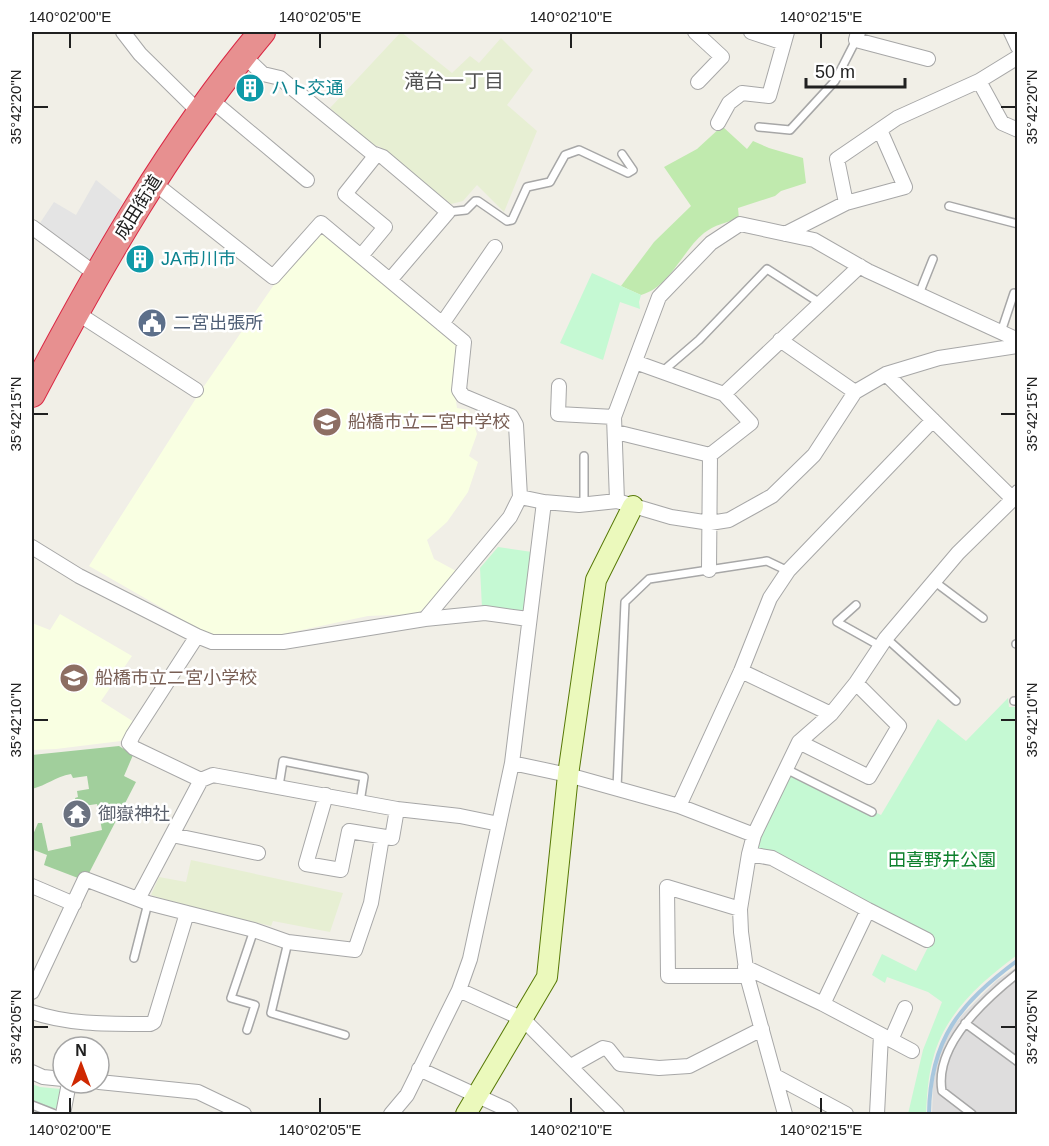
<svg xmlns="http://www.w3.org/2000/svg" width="1049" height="1146" font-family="Helvetica,'Noto Sans JP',sans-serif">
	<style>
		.residential { fill: #dedddd }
		.education { fill: #f9ffe2 }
		.farmland { fill: #e7efd3 }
		.grass { fill: #c0eaae }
		.forest { fill: #a1cf9c }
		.park { fill: #c5f9d3 }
		.parking { fill: #e4e4e4 }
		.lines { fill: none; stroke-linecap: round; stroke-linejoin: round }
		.stream { stroke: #a8c7de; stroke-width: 4 }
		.lane-casing { stroke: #a7a7a7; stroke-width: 10 }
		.street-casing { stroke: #a7a7a7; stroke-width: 16 }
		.secondary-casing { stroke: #577906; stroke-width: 22 }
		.highway-casing { stroke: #da2844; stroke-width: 28 }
		.lane { stroke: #fff; stroke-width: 7 }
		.street { stroke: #fff; stroke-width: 14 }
		.secondary { stroke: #ebf9bc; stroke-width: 20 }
		.highway { stroke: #e79090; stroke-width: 26 }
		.ticks { fill: none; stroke: #202020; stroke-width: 2 }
		.labels { text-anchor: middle; stroke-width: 5; stroke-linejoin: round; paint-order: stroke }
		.culture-label { font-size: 18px; fill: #0d838f; stroke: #fff; text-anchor: start }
		.street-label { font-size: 18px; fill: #202020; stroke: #fff }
		.service-label { font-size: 18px; fill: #4e5e75; stroke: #fff; text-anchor: start }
		.education-label { font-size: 18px; fill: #785e54; stroke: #fff; text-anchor: start }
		.worship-label { font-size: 18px; fill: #5b616d; stroke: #fff; text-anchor: start }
		.park-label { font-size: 18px; fill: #0d802c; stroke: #fff }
		.neighbourhood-label { font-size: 20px; fill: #535353; stroke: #fff }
		.neatline { fill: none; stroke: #202020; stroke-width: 2 }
		.ticks-label { font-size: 15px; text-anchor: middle; fill: #202020 }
	</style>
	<rect width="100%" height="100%" fill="#f1efe7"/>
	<path class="residential" d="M1017,967V1114H932L933,1084L938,1057L947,1034L964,1013L997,980Z"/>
	<path class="education" d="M320,231L460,345L455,395L457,408L469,410L477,434L469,456L478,462L468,492L447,522L427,540L434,559L458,572L418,614L368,616L278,635L211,636L89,566L200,392L278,279Z
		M60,614L132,656L101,701L134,722L121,741L56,749L32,750V623L50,630Z"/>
	<path class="farmland" d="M401,32L452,73L470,56L479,63L501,38L533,70L507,105L537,131L504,212L477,185L463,201L451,204L379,146H373L330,108Z
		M191,860L343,893L330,932L273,921L271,926L193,908L151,895L159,877L186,882Z"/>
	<path class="grass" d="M722,126L747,149L753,141L769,148L803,158L806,183L781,191L775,196L738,208L739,219C726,222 715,225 704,233C682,251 670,287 641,295L621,286L654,242L691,206L664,167L697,149Z"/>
	<path class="forest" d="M119,746L133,755L124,776L136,782L88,875L82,873L78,878L44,865L47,855L34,850L32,856V837L38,823H42L48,851L71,846L70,837L102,830L97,804L77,807L75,798L78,797L77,791L89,789L87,776L73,778L71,774C55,777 47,785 32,789V755Z"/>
	<path class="park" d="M592,273L641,295L639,302L640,309L620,302L603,360L560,343Z
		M498,547L532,552L525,608L520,612L482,608L480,568Z
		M1008,698L1009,707H1017V955C982,981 944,1014 933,1059C928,1077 927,1095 926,1114H908L923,1050L942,1002L928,992L887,977L885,983L872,975L882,954L916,971L932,939L751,846L786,769L881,815L938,719L966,741Z
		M32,1084L40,1087L61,1089L58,1107L51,1110L32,1102Z"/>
	<path class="parking" d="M96,180L123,202L89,263L38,226L54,202L76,215Z"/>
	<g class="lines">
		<path class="stream" d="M929,1114C930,1039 959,1004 1018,960"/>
		<g class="lane-casing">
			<path id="lane" d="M759,127L790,130L835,81L856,40
				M949,206L1018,224
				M448,212L466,210L475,201H478L507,221L512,220L527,187L550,182L565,155L579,150L628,173L633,170L622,154
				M919,294L933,259
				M1001,332L1014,293
				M663,371L699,340L767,269L820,303
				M584,505V456
				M935,582L983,618
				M856,605L837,622L880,646
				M886,638L956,701
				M1016,644H1018
				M1014,701H1018
				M786,769L872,812
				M279,786L283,761L364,777L360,802
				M617,788L625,602L649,579L767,561L788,571
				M288,942L271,1013L345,1035
				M134,958L148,903
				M965,1023L1018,1062
				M247,1030L255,1005L231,998L254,930
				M32,1105L55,1114
				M972,1114L942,1091C934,1045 985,999 1018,973"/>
		</g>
		<g class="street-casing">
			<path id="street" d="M123,32L140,54L199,112
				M695,32L722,57L698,82
				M751,32L784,43
				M858,32L856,40L928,59
				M1011,32L1018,47
				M243,55L263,74L280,78L372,153L383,157L448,212L390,280
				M979,81L1002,123L1018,130
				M209,98L307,180
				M718,123L729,103L742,93L769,96L787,32
				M846,203L837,159L897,118L979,81L1018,57
				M32,227L97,275
				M785,234L846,203L905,187L880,130
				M361,256L385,227L345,194L376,155
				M77,313L196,390
				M442,324L495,247
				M780,340L855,392
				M886,374L1013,499
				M559,386L558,414L614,417
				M724,394L860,266
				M616,432L710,455L751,423L724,394L635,362
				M520,497L544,502L579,505L617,501L671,517L710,523L729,520L772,496L814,455L855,392L886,374L939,358L1018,346
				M617,501L614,417L659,297L711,243L740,224L814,240L868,271L1018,340
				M32,547L79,576L197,636L212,642H283L425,619L510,517L520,497L516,425L511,416L463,396L459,390L464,342L321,223L273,277L153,182
				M709,570L710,455
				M425,619L485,613L528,619
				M197,636L133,735L129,743L134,748L201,780L213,775L397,809L392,838L349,831L341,870L306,864L326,795
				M741,671L831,714
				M799,742L869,777L899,726L856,683
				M512,763L568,775L679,806L754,835
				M679,806L741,671L770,598L788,571L933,420
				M397,809L460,816L499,824
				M172,835L258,853
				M749,854L772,858L868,910L927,940
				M32,886L74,904
				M138,899L201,780
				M740,909L667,887L668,976H747
				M745,967L823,1004L912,1051
				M459,990L523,1019L617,1114
				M32,992L85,879L148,903L254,930L288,942L355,950L371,903L382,837
				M823,1004L868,910
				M32,1012C69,1025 110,1024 150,1024L154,1022L187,913
				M891,1040L905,1008
				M571,1066L603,1048L608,1049L620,1064L659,1068L689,1066L762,1029
				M419,1069L506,1109L511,1114
				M32,1072L43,1077L63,1079
				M775,1076L846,1114
				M99,1082L198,1092L244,1114
				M63,1114L69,1083
				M391,1114L407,1095L459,990L470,959L512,763L544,502
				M785,1114L747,976L741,932L740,909L749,854L754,835L799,742L831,714L856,683L886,638L958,553L1013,499L1018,492
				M877,1114L881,1035"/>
		</g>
		<g class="secondary-casing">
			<path id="secondary" d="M466,1114L547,977L568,775L596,580L633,506"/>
		</g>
		<g class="highway-casing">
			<path id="highway" d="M32,394C99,267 170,142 262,32"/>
		</g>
		<use href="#lane" class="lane"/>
		<use href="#street" class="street"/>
		<use href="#secondary" class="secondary"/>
		<use href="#highway" class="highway"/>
	</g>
	<path class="ticks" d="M70,33V48M320,33V48M571,33V48M821,33V48M33,107H48M1001,107H1016M33,414H48M1001,414H1016M33,720H48M1001,720H1016M33,1027H48M1001,1027H1016M70,1098V1113M320,1098V1113M571,1098V1113M821,1098V1113"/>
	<defs>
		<g id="building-disc" transform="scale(1.5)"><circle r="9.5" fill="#0f9aa8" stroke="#fff"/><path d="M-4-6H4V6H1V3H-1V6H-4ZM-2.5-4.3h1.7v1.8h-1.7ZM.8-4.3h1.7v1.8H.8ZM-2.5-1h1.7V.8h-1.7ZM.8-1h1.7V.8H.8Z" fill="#fff"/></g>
		<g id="civic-disc" transform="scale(1.5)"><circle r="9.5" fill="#5c6f8a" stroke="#fff"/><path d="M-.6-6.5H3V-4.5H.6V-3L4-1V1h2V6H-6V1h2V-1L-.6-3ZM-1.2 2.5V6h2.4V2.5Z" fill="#fff"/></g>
		<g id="school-disc" transform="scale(1.5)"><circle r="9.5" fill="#8d6e63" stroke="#fff"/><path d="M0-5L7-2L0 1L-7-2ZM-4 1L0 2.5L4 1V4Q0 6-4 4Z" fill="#fff"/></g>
		<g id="temple-disc" transform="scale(1.5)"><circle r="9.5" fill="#6b7280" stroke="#fff"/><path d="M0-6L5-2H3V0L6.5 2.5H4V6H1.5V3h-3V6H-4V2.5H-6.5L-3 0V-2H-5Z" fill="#fff"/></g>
	</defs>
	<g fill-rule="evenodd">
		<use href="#building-disc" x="250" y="88"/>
		<use href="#building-disc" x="140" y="259"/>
		<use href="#civic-disc" x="152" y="323"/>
		<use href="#school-disc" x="327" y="422"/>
		<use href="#school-disc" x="74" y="678"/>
		<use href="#temple-disc" x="77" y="814"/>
	</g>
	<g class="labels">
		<g class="culture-label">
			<text x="271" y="94">ハト交通</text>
			<text x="161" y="265">JA市川市</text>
		</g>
		<g class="street-label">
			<text transform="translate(138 207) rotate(-58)" y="6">成田街道</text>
		</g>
		<g class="service-label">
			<text x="173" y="329">二宮出張所</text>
		</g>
		<g class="education-label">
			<text x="348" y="428">船橋市立二宮中学校</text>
			<text x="95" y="684">船橋市立二宮小学校</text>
		</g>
		<g class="worship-label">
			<text x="98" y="820">御嶽神社</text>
		</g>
		<g class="park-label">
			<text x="942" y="866">田喜野井公園</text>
		</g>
		<g class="neighbourhood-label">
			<text x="454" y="88">滝台一丁目</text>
		</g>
	</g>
	<rect width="1049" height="1146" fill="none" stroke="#ffffff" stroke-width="66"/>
	<g transform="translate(81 1065)"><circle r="28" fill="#ffffff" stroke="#a6a6a6" stroke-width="1.5"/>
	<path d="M0-4.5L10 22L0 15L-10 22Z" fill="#cf2801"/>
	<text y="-9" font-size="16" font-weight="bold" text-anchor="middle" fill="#202020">N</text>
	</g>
	<path d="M806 78v9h99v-9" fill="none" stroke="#202020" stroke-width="3"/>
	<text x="815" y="78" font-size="18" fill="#202020" stroke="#ffffff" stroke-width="4.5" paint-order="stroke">50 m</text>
	<rect x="33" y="33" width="983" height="1080" class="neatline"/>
	<g class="ticks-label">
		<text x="70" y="22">140°02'00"E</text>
		<text x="320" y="22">140°02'05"E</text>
		<text x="571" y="22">140°02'10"E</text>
		<text x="821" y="22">140°02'15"E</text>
		<text transform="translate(16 107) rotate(-90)" y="5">35°42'20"N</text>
		<text transform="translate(1032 107) rotate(-90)" y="5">35°42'20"N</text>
		<text transform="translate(16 414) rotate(-90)" y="5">35°42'15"N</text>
		<text transform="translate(1032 414) rotate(-90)" y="5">35°42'15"N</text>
		<text transform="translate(16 720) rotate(-90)" y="5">35°42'10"N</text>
		<text transform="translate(1032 720) rotate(-90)" y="5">35°42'10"N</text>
		<text transform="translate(16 1027) rotate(-90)" y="5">35°42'05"N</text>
		<text transform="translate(1032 1027) rotate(-90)" y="5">35°42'05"N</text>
		<text x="70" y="1135">140°02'00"E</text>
		<text x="320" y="1135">140°02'05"E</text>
		<text x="571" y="1135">140°02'10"E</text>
		<text x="821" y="1135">140°02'15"E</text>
	</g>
</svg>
